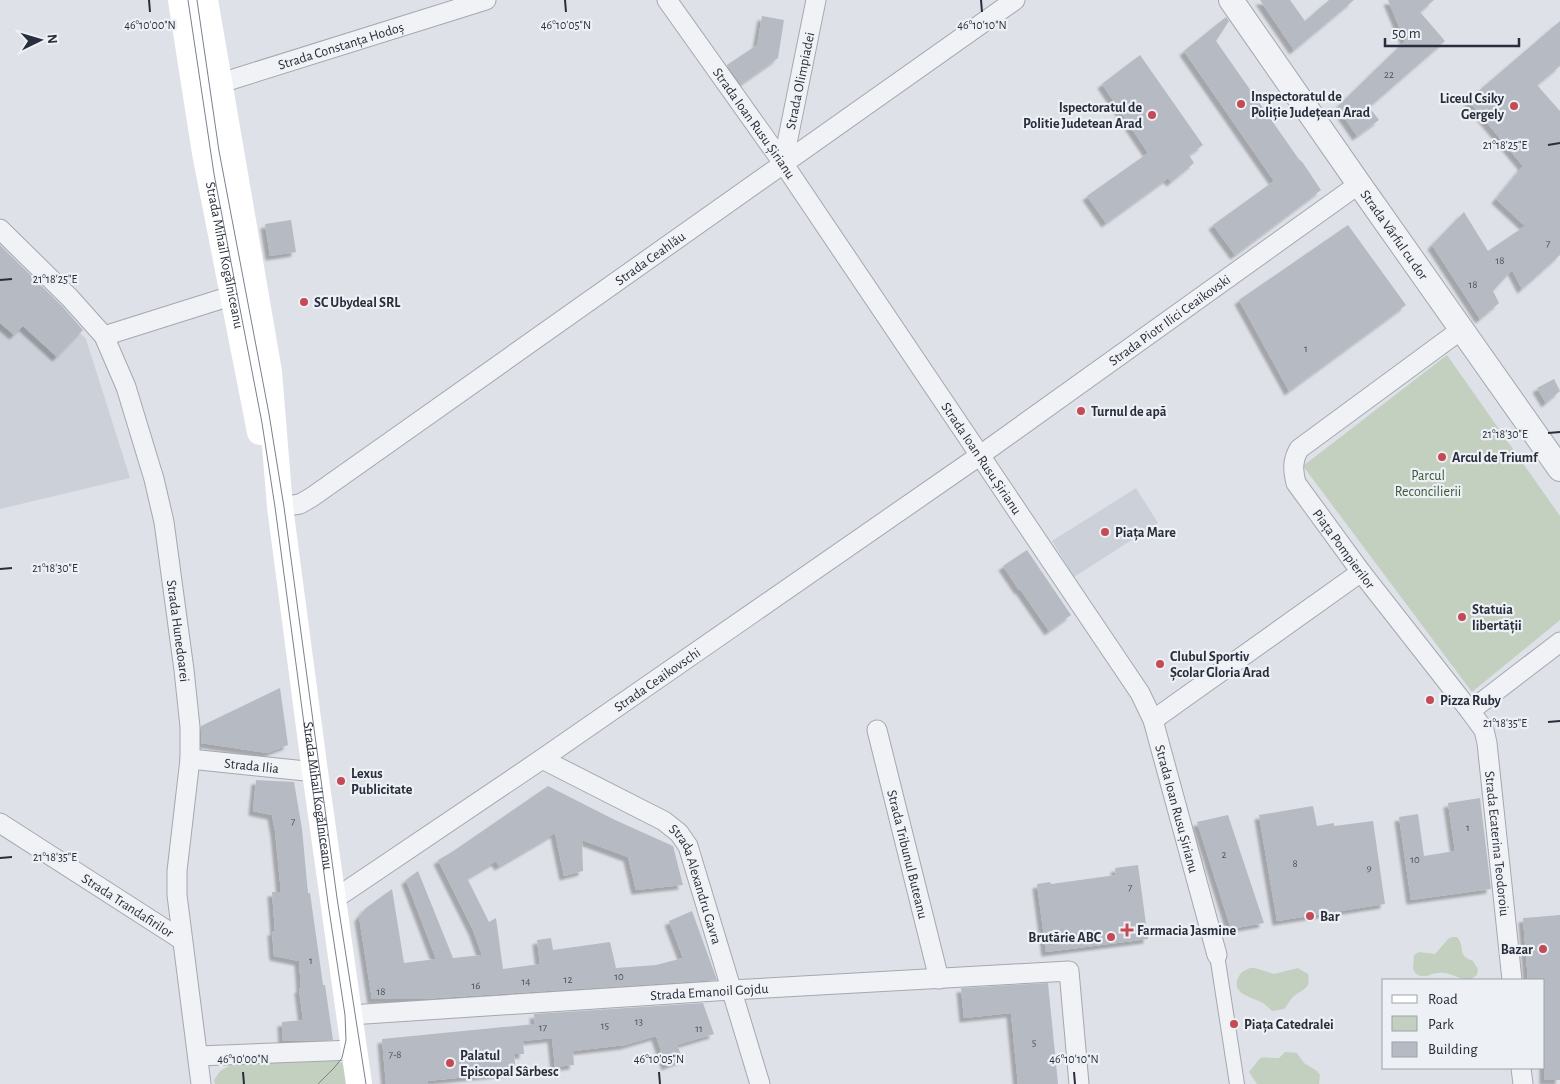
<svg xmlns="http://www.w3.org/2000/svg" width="1560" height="1084" font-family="'Alegreya Sans',sans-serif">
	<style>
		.built { fill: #ccd0d8 }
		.green { fill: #c3d0c0 }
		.building { fill: #b6bac3; filter: url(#shadow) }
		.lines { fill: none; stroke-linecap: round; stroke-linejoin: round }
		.pedestrian-casing { stroke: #a4a8b0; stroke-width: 16 }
		.minor-casing { stroke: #a4a8b0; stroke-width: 21 }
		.tertiary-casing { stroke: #a4a8b0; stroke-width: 26 }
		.pedestrian { stroke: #f0f2f5; stroke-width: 14 }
		.minor { stroke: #f0f2f5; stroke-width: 19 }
		.tertiary { stroke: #f0f2f5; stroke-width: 24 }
		.secondary { stroke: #fff; stroke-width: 26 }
		.tram { stroke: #79808f; stroke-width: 1 }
		.ticks { fill: none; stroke: #282e3c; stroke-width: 2 }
		.poi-dot { fill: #c44a55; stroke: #edf0f4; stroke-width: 2 }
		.labels { text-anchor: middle; stroke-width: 4.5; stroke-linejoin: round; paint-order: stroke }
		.number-label { font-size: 11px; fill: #4c515e }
		.street-label { font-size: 14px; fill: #282e3c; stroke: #edf0f4 }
		.poi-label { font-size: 14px; font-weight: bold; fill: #282e3c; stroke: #edf0f4; text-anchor: start }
		.park-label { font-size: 14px; fill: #3b5737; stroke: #edf0f4 }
		.ticks-label { font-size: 12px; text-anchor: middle; fill: #282e3c; stroke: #edf0f4; stroke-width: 4.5; stroke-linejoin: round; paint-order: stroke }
	</style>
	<defs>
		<filter id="shadow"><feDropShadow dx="-4.5" dy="4.5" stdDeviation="1" flood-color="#0004"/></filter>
	</defs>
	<rect width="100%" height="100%" fill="#dee1e7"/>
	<path class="built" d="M0,245L86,339L130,478L0,509Z
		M1136,488L1158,523L1074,577L1052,541Z"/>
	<path class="green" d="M1447,355L1560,516V620L1472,692L1303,466Z
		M1452,937H1457C1466,947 1456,955 1473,961L1478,969L1477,975L1470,980C1459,980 1450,971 1438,973C1432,973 1428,977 1422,976C1417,976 1415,973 1413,969L1414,955L1419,952L1435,954L1448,939Z
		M1250,968H1255L1274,974L1298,968L1308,974C1311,990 1304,988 1294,996C1290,999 1288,1005 1284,1009L1272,1011C1269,1008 1266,1005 1263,1003C1253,997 1231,995 1238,978C1241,972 1243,971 1250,968Z
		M1285,1052L1297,1053L1304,1063L1317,1071L1320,1075L1319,1084H1257L1249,1072C1265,1054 1254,1058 1279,1058Z
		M327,1058L343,1063L347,1084H215L214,1080L220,1071L231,1065Z"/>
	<path class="building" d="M1260,0H1290L1305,21L1329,0H1354L1294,50Z
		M1388,0H1434L1420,12L1445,41L1369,107L1379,120L1357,136L1337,107L1405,41Z
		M762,16L784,20L778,58L741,84L727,65L757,45Z
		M1226,17L1229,21L1216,41L1298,158L1303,163L1321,190L1235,255L1213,225L1274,181L1184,51Z
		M1560,21V66L1537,85L1560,111V255L1522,289L1512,270L1493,291L1499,303L1480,319L1432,245L1464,212L1488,251L1525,226L1496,199L1523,166L1468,100Z
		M1140,55L1203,145L1189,155L1194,163L1171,182L1168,178L1106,223L1087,196L1148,153L1102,84Z
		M291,220L296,252L270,256L265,224Z
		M1348,225L1406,305L1289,391L1239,300Z
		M0,245L62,306L83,330L57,357L23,326L14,335L0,323Z
		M1554,379L1560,391L1546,403L1537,388Z
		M1027,550L1071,615L1049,631L1020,589L1019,590L1003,566Z
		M280,688L288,745L267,753L201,743V726Z
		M256,780L294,782L302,829L308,893H310L323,985H325L333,1040L283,1041L282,1022L303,1020L299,989L301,988L299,961L274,956L272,931H275L272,892H281L275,831L272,815L253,811Z
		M548,786L615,820L673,846L683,885L636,890L628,857L582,840L583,871L564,876L555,833L499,866L496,861L467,878L489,922L496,918L503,969L540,964L537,940L551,938L553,950L610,942L616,968L656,965L683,958L669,921L692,911L717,980L421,999H372L359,917L366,908L392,889L404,963L436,959L406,880L418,871L453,958L482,955L473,930L438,860L452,852Z
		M1480,798L1491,889L1411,900L1399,817L1418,814L1424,856L1455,851L1448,803Z
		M1313,806L1317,826L1334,823V826L1373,821L1385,904L1277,921L1259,815Z
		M1228,815L1264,923L1231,929L1197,822Z
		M1138,865L1148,939L1046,952L1037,884L1050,882L1051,884L1116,875L1115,868Z
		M1560,915V1080H1544V980H1528L1523,918Z
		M1048,983L1058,1084H1018L1011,1013L964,1018L961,988Z
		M703,1003L714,1034L677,1045L683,1059L666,1066L656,1036L625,1045L573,1051L574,1065L555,1067L552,1038L523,1041L524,1054H514L516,1072L427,1081L428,1084H386L382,1039L535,1024L534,1014Z"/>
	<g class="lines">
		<g class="pedestrian-casing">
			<path id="pedestrian" d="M1217,955L1237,1084"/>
		</g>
		<g class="minor-casing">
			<g id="minor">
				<path id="s1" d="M667,0L783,163L1140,693L1153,720L1217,955"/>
				<path id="s2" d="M208,87L486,0"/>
				<path id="s3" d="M783,163L816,0"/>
				<path id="s4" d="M0,229L70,298L104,336L126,387L154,479L164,522L184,670L190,727V759L177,871V895L201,1084"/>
				<path id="s5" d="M1462,329L1299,449C1292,461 1293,470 1296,483L1361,572L1470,711L1560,642"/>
				<path d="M104,336L234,295"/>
				<path id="s6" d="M280,507L300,504L312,497L1015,0"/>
				<path id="s7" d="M1470,711L1484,730L1487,743L1512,980"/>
				<path d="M1153,720L1361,572"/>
				<path id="s8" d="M877,730L939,979"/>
				<path id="s9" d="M190,759L315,772"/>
				<path id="s10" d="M542,759L664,821L679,833L688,846L760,1084"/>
				<path id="s11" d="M0,823L182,940"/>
				<path id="s12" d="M333,900L542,759L979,456L1359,184"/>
				<path id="s13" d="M350,1015L731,990L1069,971L1079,1084"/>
				<path d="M198,1056L354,1050"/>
				<path d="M1521,1068L1523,1084"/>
			</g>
		</g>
		<g class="tertiary-casing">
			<g id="tertiary">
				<path id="s14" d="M1231,0L1359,184L1560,469"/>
			</g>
		</g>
		<use href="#pedestrian" class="pedestrian"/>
		<use href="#minor" class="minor"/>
		<use href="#tertiary" class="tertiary"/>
		<g class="secondary">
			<path id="s15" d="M181,0L205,153L260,432"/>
			<path id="s16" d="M205,0L269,372L280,507L315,772L359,1084"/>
		</g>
		<path class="tram" d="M188,0L214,174L262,423L275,507L328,903L345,1015L346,1040L342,1058L334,1068L318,1084
			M197,0L219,151L269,414L284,507L337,898L366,1084"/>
	</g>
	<path class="ticks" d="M149,0L150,12M565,0L566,12M981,0L982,12M1548,145L1560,143M0,280L12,279M1548,433L1560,432M0,569L12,568M1548,722L1560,721M0,858L12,857M243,1072L244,1084M659,1072L660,1084M1074,1072L1075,1084"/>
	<g class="poi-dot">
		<circle cx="1241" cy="104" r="5"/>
		<circle cx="1514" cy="106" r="5"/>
		<circle cx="1152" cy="115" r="5"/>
		<circle cx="304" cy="302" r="5"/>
		<circle cx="1081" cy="411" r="5"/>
		<circle cx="1442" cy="457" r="5"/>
		<circle cx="1105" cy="532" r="5"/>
		<circle cx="1462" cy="617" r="5"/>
		<circle cx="1160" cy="664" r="5"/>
		<circle cx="1430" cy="700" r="5"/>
		<circle cx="341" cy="781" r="5"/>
		<circle cx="1310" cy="916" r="5"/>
		<path d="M1124.5 922.5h5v5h5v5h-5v5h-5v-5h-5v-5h5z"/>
		<circle cx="1111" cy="937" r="5"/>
		<circle cx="1543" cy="949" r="5"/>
		<circle cx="1234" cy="1024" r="5"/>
		<circle cx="450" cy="1063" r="5"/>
	</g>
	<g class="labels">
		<g class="number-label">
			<text x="1389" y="78">22</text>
			<text x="1548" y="247">7</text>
			<text x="1500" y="264">18</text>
			<text x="1473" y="288">18</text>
			<text x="1306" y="352">1</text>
			<text x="293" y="825">7</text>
			<text x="1468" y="831">1</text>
			<text x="1224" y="858">2</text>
			<text x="1415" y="863">10</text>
			<text x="1295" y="867">8</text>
			<text x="1369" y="871">9</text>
			<text x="1130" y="891">7</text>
			<text x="311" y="964">1</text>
			<text x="619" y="980">10</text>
			<text x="568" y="983">12</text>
			<text x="526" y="985">14</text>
			<text x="476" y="989">16</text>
			<text x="381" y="995">18</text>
			<text x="639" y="1025">13</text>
			<text x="605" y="1029">15</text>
			<text x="543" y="1031">17</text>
			<text x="699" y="1032">11</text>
			<text x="1034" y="1046">5</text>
			<text x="395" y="1058">7-8</text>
		</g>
		<g class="street-label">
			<text dy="5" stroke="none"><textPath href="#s2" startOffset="139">Strada Constanța Hodoș</textPath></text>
			<text dy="5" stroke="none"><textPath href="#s3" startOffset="84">Strada Olimpiadei</textPath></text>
			<text dy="5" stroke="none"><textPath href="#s1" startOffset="151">Strada Ioan Rusu Șirianu</textPath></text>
			<text dy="5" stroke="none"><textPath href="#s14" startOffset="286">Strada Vârful cu dor</textPath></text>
			<text dy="5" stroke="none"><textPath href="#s15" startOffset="259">Strada Mihail Kogălniceanu</textPath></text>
			<text dy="5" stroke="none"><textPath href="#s6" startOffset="448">Strada Ceahlău</textPath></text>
			<text dy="5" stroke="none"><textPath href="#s12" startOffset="1018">Strada Piotr Ilici Ceaikovski</textPath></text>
			<text dy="5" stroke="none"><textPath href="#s1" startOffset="556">Strada Ioan Rusu Șirianu</textPath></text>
			<text dy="5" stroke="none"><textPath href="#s5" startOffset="319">Piața Pompierilor</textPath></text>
			<text dy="5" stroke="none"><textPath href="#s4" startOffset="455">Strada Hunedoarei</textPath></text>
			<text dy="5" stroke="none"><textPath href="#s12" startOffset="392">Strada Ceaikovschi</textPath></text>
			<text dy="5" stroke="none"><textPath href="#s9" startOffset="62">Strada Ilia</textPath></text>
			<text dy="5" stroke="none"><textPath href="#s16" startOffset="804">Strada Mihail Kogălniceanu</textPath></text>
			<text dy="5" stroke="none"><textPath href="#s1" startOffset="961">Strada Ioan Rusu Șirianu</textPath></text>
			<text dy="5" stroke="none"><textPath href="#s7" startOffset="138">Strada Ecaterina Teodoroiu</textPath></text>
			<text dy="5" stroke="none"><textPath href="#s8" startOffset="128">Strada Tribunul Buteanu</textPath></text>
			<text dy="5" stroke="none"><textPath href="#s10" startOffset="210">Strada Alexandru Gavra</textPath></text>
			<text dy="5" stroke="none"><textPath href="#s11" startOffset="152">Strada Trandafirilor</textPath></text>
			<text dy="5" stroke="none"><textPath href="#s13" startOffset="360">Strada Emanoil Gojdu</textPath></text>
		</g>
		<g class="poi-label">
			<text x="1251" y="101">Inspectoratul de<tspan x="1251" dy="16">Poliție Județean Arad</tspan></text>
			<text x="1504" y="103" text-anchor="end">Liceul Csiky<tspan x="1504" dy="16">Gergely</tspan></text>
			<text x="1142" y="112" text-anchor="end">Ispectoratul de<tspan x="1142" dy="16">Politie Judetean Arad</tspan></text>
			<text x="314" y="307">SC Ubydeal SRL</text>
			<text x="1091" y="416">Turnul de apă</text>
			<text x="1452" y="462">Arcul de Triumf</text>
			<text x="1115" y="537">Piața Mare</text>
			<text x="1472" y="614">Statuia<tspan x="1472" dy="16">libertății</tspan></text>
			<text x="1170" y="661">Clubul Sportiv<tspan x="1170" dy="16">Școlar Gloria Arad</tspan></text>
			<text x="1440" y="705">Pizza Ruby</text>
			<text x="351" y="778">Lexus<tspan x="351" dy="16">Publicitate</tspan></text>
			<text x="1320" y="921">Bar</text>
			<text x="1137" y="935">Farmacia Jasmine</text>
			<text x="1101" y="942" text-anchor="end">Brutărie ABC</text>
			<text x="1533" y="954" text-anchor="end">Bazar</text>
			<text x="1244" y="1029">Piața Catedralei</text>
			<text x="460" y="1060">Palatul<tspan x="460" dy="16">Episcopal Sârbesc</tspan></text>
		</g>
		<g class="park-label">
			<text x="1428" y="480">Parcul<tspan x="1428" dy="16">Reconcilierii</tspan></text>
		</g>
	</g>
	<g class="ticks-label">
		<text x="150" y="29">46°10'00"N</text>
		<text x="566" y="29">46°10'05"N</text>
		<text x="982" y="29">46°10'10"N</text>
		<text x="1505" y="149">21°18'25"E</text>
		<text x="55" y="283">21°18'25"E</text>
		<text x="1505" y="438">21°18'30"E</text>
		<text x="55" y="572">21°18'30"E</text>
		<text x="1505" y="727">21°18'35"E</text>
		<text x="55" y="861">21°18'35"E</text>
		<text x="243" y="1063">46°10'00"N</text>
		<text x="659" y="1063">46°10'05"N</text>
		<text x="1074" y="1063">46°10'10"N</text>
	</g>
	<rect x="1382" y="979" width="162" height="90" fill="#edf0f4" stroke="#9ea2aa"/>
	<rect x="1392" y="995" width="25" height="8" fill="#ffffff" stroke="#9ea2aa"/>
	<text x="1428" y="1004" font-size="15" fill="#282e3c">Road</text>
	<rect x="1392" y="1016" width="25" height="15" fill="#c3d0c0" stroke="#9ea2aa"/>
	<text x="1428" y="1029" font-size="15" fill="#282e3c">Park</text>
	<rect x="1392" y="1042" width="25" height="15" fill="#b6bac3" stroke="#9ea2aa"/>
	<text x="1428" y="1054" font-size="15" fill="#282e3c">Building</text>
	<g transform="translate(40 40) rotate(85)" stroke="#edf0f4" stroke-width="4" paint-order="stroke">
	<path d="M0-4L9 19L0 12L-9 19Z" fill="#282e3c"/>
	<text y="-8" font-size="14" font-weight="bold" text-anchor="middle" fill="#282e3c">N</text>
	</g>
	<path d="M1385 38v8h134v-8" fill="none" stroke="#282e3c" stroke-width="2.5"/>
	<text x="1392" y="38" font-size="15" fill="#282e3c" stroke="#edf0f4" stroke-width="4" paint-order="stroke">50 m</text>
</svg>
